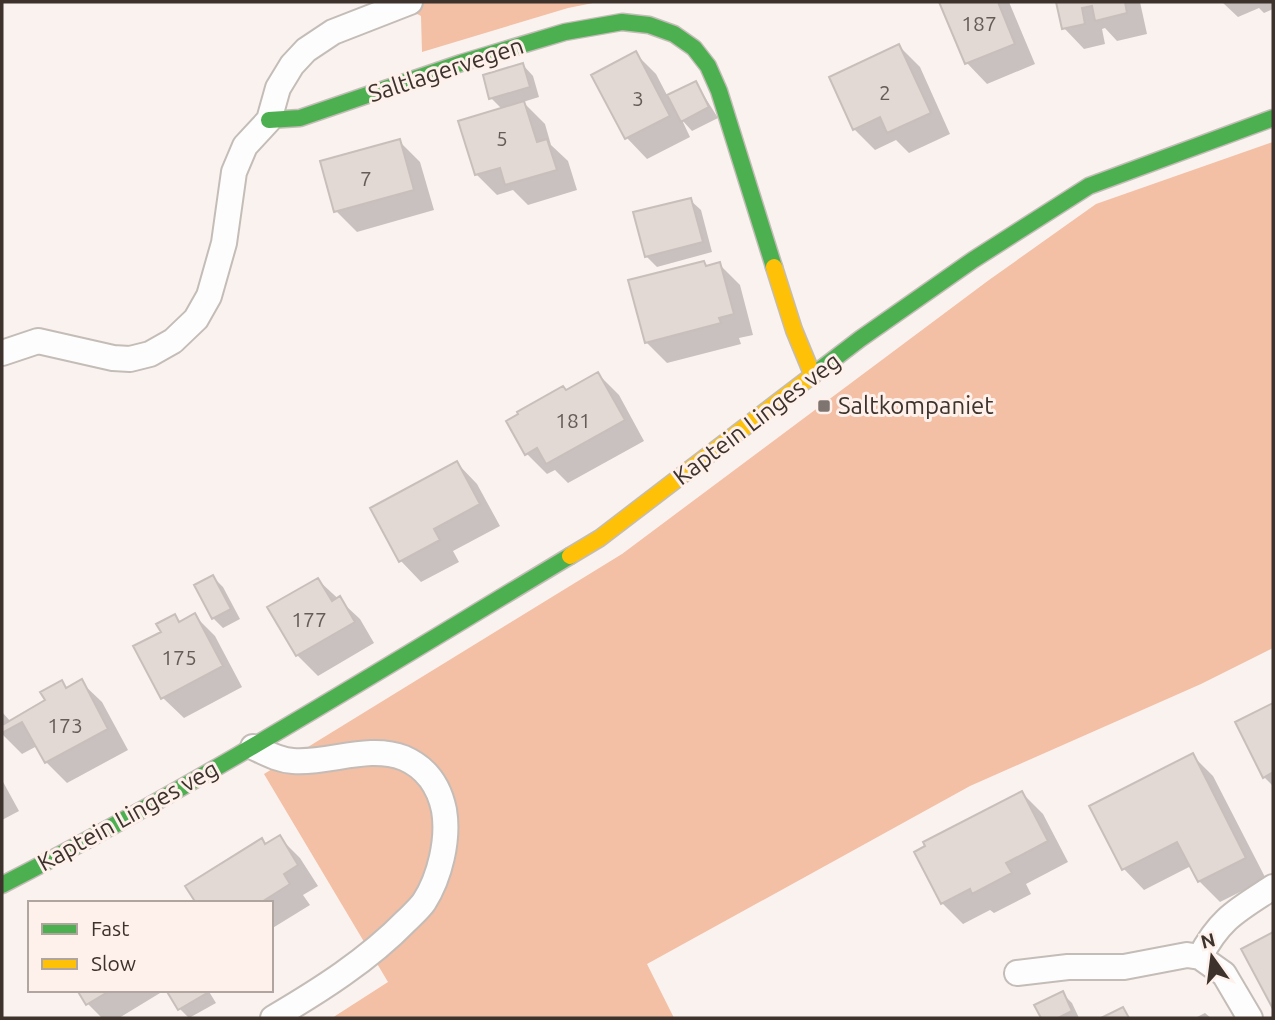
<svg xmlns="http://www.w3.org/2000/svg" width="1275" height="1020" font-family="Ubuntu,sans-serif">
	<style>
		.forest { fill: #f3bfa5 }
		.shadow { fill: #0003 }
		.building { fill: #e2d8d4; stroke: #c8bfbb; stroke-width: 2 }
		.lines { fill: none; stroke-linecap: round; stroke-linejoin: round }
		.lane-casing { stroke: #c4bcb7; stroke-width: 28 }
		.fast-casing { stroke: #c4bcb7; stroke-width: 19 }
		.slow-casing { stroke: #c4bcb7; stroke-width: 19 }
		.lane { stroke: #fefdfd; stroke-width: 24 }
		.fast { stroke: #4caf50; stroke-width: 16 }
		.slow { stroke: #ffc107; stroke-width: 16 }
		.poi-dot { fill: #7f7570; stroke: #fef1eb; stroke-width: 2.5 }
		.labels { text-anchor: middle; stroke-width: 6; stroke-linejoin: round; paint-order: stroke }
		.number-label { font-size: 21px; fill: #665c56 }
		.street-label { font-size: 24px; fill: #3d322c; stroke: #fef1eb }
		.poi-label { font-size: 24px; fill: #3d322c; stroke: #fef1eb; text-anchor: start }
	</style>
	<rect width="100%" height="100%" fill="#faf2ef"/>
	<path class="forest" d="M417,2H598L568,8L422,52L421,16L404,7Z
		M1273,142V648L1201,684L970,786L647,964L674,1018H332L388,982L264,774L622,554L989,280L1096,204Z"/>
	<path class="shadow" d="M941,2H1009L1035,64L987,84L967,63Z
		M1058,2H1140L1147,34L1117,41L1105,28L1102,29L1105,44L1084,49L1064,28Z
		M1222,2H1273V9L1264,13L1259,8L1238,17Z
		M899,46L920,67L950,134L909,153L896,140L875,150L854,129Z
		M635,53L656,74L668,97L696,83L718,118L692,131L682,120L690,137L647,159L627,138L593,75Z
		M523,65L533,76L539,97L523,102L545,124L551,145L568,161L577,190L528,205L513,190L497,195L476,174L502,109L491,98Z
		M399,141L420,162L434,210L357,232L336,211Z
		M690,200L701,210L712,252L657,267L646,256Z
		M704,263L708,267L719,264L740,285L753,335L739,338L741,344L667,363L646,342Z
		M598,374L619,395L644,441L568,483L555,470L547,474L527,454L520,414Z
		M457,463L477,484L500,526L453,551L459,562L421,582L401,561L372,508Z
		M213,577L223,587L240,619L223,628L213,618Z
		M318,580L360,619L374,643L318,676L297,655Z
		M174,616L181,623L195,616L215,636L242,687L184,718L163,698V632Z
		M61,682L68,689L81,682L102,702L128,750L67,783L46,762L37,746L22,754L2,734V712L11,722L47,700Z
		M1273,705V786L1264,777L1238,723Z
		M1192,755L1213,776L1266,879L1220,902L1199,881L1191,866L1144,890L1124,869L1092,807Z
		M2,780L19,811L2,820Z
		M1022,793L1043,814L1068,862L1026,884L1031,894L994,913L990,910L963,924L942,903Z
		M279,837L300,858L318,886L303,895L310,905L271,929V903H198L262,841L266,845Z
		M80,990H165L119,1018H102L88,1004Z
		M168,990H208L216,1003L189,1018L180,1009Z
		M1062,993L1072,1003L1079,1018H1043L1037,1005Z
		M1205,1013L1211,1018H1195Z"/>
	<path class="building" d="M939,2H998L1015,44L965,64Z
		M1056,2H1125L1127,13L1095,21L1092,6L1082,8L1085,24L1062,29Z
		M899,44L931,113L887,133L880,117L853,130L829,77Z
		M636,51L670,116L625,139L591,75Z
		M523,63L530,87L489,99L483,75Z
		M696,81L709,107L681,122L667,95Z
		M524,101L537,142L547,139L557,170L505,185L500,168L475,175L458,121Z
		M400,139L414,190L334,212L320,161Z
		M691,198L703,242L645,257L633,212Z
		M704,261L706,266L720,262L734,314L719,318L721,323L645,343L628,280Z
		M598,372L625,420L546,464L537,448L525,455L506,421L518,414L517,412L563,386L566,390Z
		M457,461L480,504L434,529L440,540L399,562L370,508Z
		M213,575L231,609L212,619L194,585Z
		M318,578L332,601L340,596L355,622L296,656L267,607Z
		M195,613L223,666L161,699L133,646L161,632L156,624L175,614L179,622Z
		M82,679L108,729L45,763L22,722L2,733V719L4,724L45,700L40,692L62,680L66,688Z
		M1273,703V772L1263,778L1235,722Z
		M1193,753L1246,858L1198,882L1177,842L1122,870L1089,806Z
		M1022,791L1048,841L1006,863L1012,873L972,894L970,889L941,904L914,852L925,846L923,842Z
		M280,835L298,865L284,874L290,884L260,903H196L185,886L262,838L265,844Z
		M1273,932V1009L1241,949Z
		M77,990H111L86,1005Z
		M166,990H206L207,993L178,1010Z
		M1063,991L1072,1011L1058,1018H1041L1034,1005Z
		M1123,1007L1129,1018H1101Z"/>
	<g class="lines">
		<g class="lane-casing">
			<path id="lane" d="M2,353L38,341L113,358L130,359L150,354L173,341L196,319L209,296L224,243L234,172L245,146L269,120L278,88L292,65L306,50L333,32L410,2
				M253,747C266,753 278,760 293,761C329,764 368,744 404,758C427,768 439,786 444,810C449,839 440,877 424,902C419,909 412,915 406,921C368,960 319,991 273,1018
				M1200,957C1220,918 1238,910 1273,887
				M1017,973L1068,967H1124L1187,955L1200,957L1224,974L1250,1018"/>
		</g>
		<g class="fast-casing">
			<path id="fast" d="M269,120L300,118L461,63L565,32L622,22L649,25L674,34L694,48L708,66L719,91L774,267
				M813,375L860,339L973,260L1089,186L1273,118
				M2,885C197,785 382,669 570,556"/>
		</g>
		<g class="slow-casing">
			<path id="slow" d="M774,267L794,330L813,376
				M570,556L600,538L813,375"/>
		</g>
		<use href="#lane" class="lane"/>
		<use href="#fast" class="fast"/>
		<use href="#slow" class="slow"/>
	</g>
	<rect class="poi-dot" x="817" y="399" width="14" height="14" rx="3.5"/>
	<g class="labels">
		<g class="number-label">
			<text x="979" y="31">187</text>
			<text x="885" y="100">2</text>
			<text x="638" y="106">3</text>
			<text x="502" y="146">5</text>
			<text x="366" y="186">7</text>
			<text x="573" y="428">181</text>
			<text x="309" y="627">177</text>
			<text x="179" y="665">175</text>
			<text x="65" y="733">173</text>
		</g>
		<g class="street-label">
			<text transform="translate(446 70) rotate(-18)" y="8">Saltlagervegen</text>
			<text transform="translate(757 419) rotate(-37)" y="8">Kaptein Linges veg</text>
			<text transform="translate(128 816) rotate(-29)" y="8">Kaptein Linges veg</text>
		</g>
		<g class="poi-label">
			<text x="838" y="414">Saltkompaniet</text>
		</g>
	</g>
	<rect width="1275" height="1020" fill="none" stroke="#3d322c" stroke-width="7"/>
	<rect x="28" y="901" width="245" height="91" fill="#fef1eb" stroke="#b1a59f" stroke-width="2"/>
	<rect x="42" y="924" width="35" height="10" fill="#4caf50" stroke="#b1a59f" stroke-width="2"/>
	<text x="91" y="936" font-size="21" fill="#3d322c">Fast</text>
	<rect x="42" y="959" width="35" height="10" fill="#ffc107" stroke="#b1a59f" stroke-width="2"/>
	<text x="91" y="971" font-size="21" fill="#3d322c">Slow</text>
	<g transform="translate(1212 957) rotate(346)" stroke="#fef1eb" stroke-width="5" paint-order="stroke">
	<path d="M0-5L12 26L0 18L-12 26Z" fill="#3d322c"/>
	<text y="-10" font-size="19" font-weight="bold" text-anchor="middle" fill="#3d322c">N</text>
	</g>
</svg>
